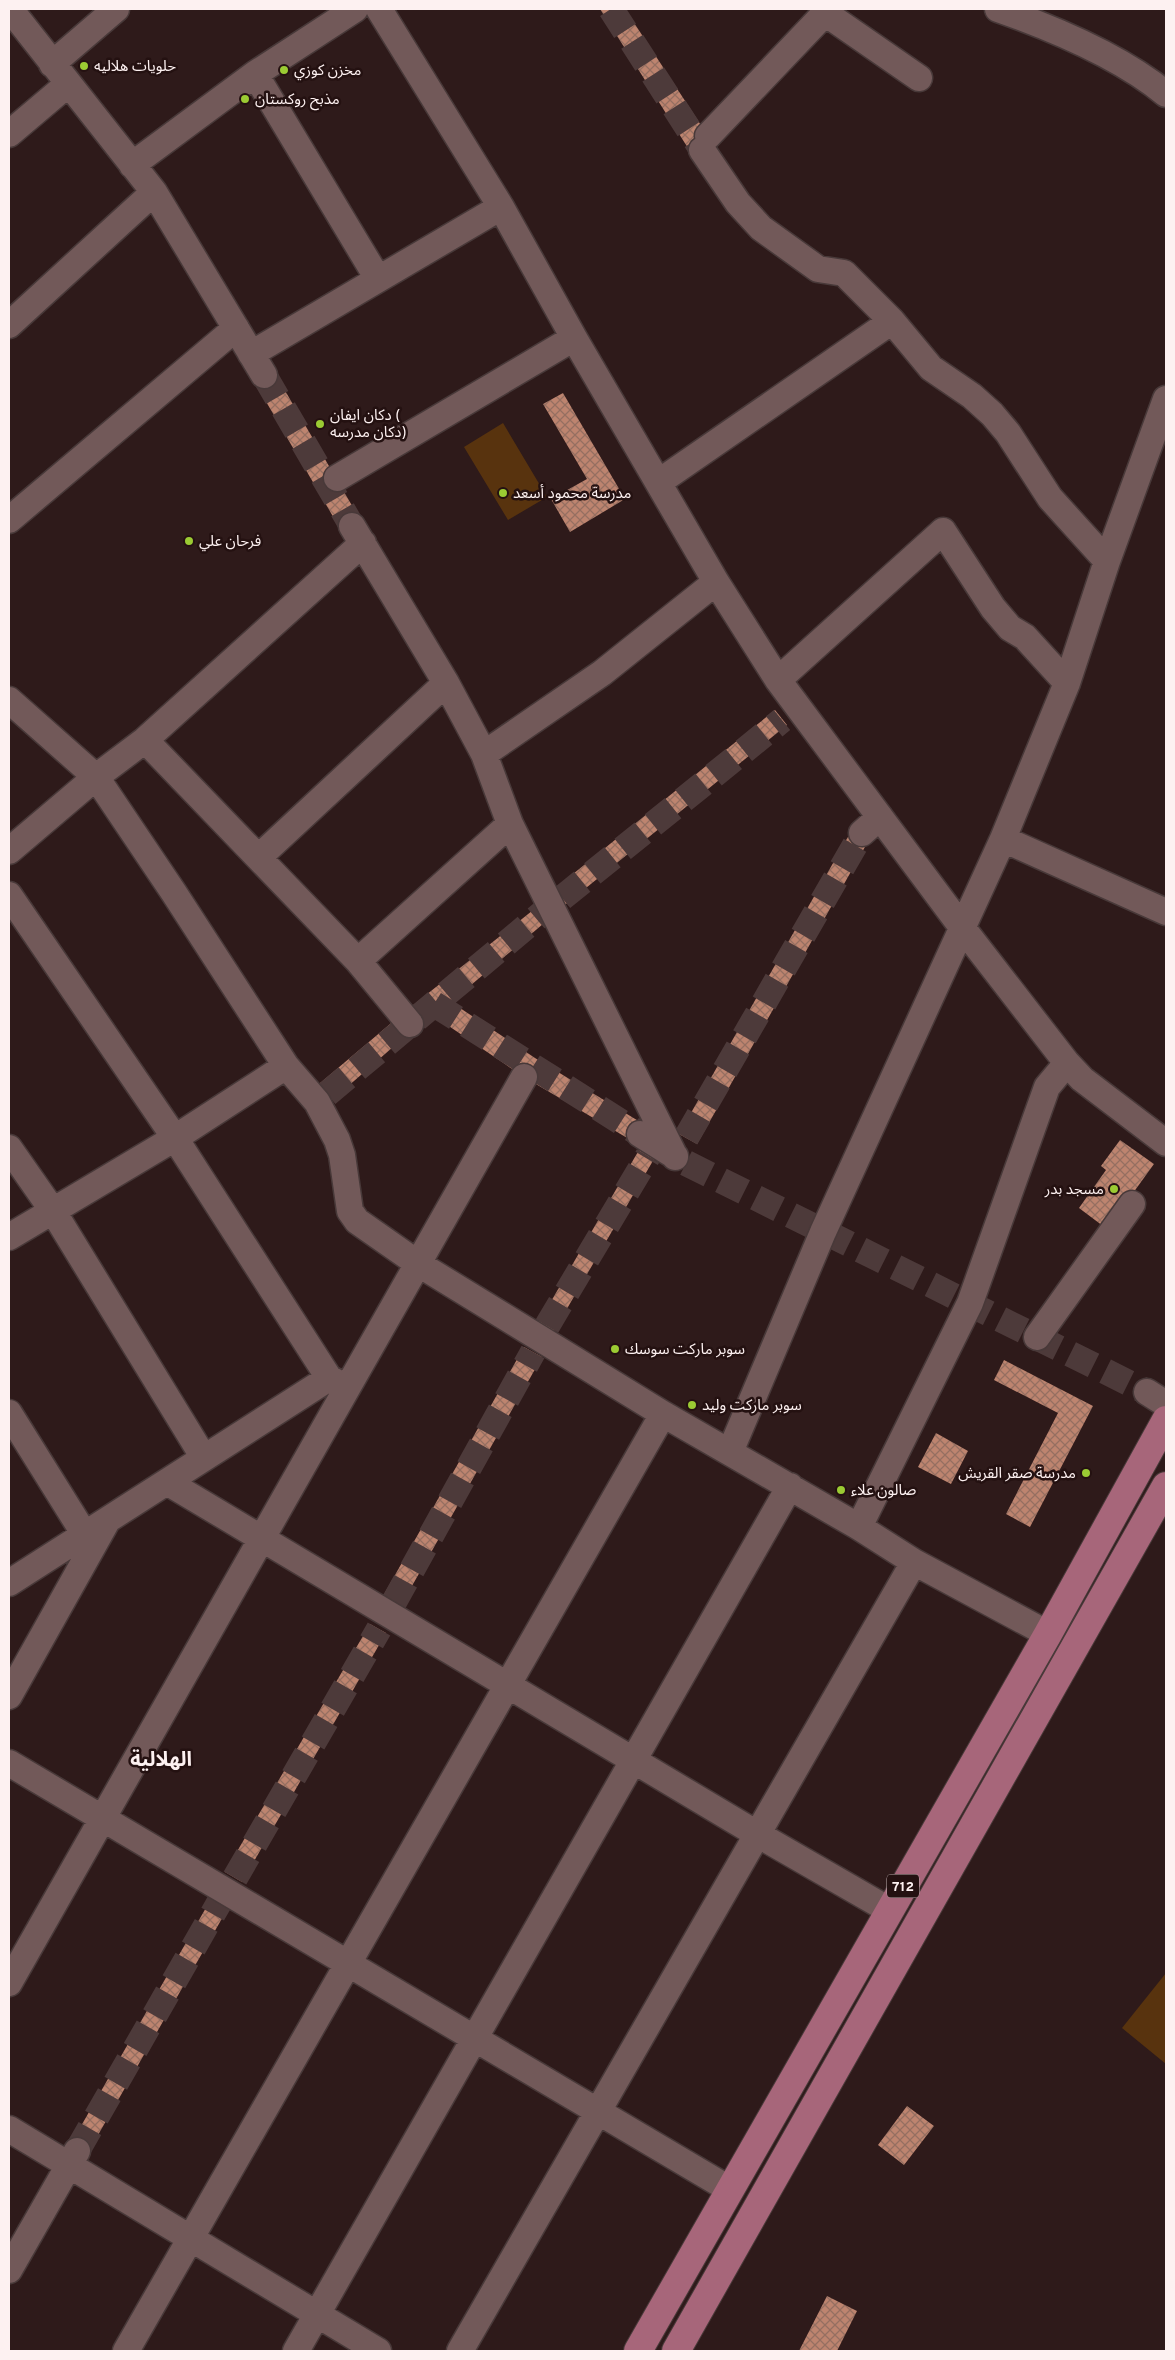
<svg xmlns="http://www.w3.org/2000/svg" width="1175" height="2360" font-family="Overpass,'Noto Sans Arabic',sans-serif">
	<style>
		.grass { fill: #58330e }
		.building { fill: url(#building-cross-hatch) }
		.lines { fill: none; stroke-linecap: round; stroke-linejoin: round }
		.minor-tunnel { stroke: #4d3a3a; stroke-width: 26; stroke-dasharray: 26 13; stroke-linecap: butt }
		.minor-casing { stroke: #483939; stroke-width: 29 }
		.major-casing { stroke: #483939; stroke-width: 30 }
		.minor { stroke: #725959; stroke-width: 26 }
		.major { stroke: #a7667a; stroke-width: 28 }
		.poi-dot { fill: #9bcb33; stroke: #241111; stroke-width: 2 }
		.labels { text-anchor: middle; stroke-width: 5; stroke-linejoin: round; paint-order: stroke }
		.shield { fill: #241111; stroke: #bcaeae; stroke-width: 1 }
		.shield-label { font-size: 14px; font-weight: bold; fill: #fdf1f1 }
		.poi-label { font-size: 15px; fill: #fdf1f1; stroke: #241111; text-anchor: start }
		.district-label { font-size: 20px; font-weight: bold; fill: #fdf1f1; stroke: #241111 }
	</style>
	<defs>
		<pattern id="building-cross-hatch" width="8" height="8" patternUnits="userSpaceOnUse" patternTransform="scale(1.25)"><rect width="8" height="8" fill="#bd846f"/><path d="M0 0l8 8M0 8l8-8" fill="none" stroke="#956f61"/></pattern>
	</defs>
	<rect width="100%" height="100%" fill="#2e1a1a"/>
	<path class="grass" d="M503,423L547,497L508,520L464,447Z
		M1166,1973V2064L1122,2028Z"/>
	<path class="building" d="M600,9H625L708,136L693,156Z
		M273,370L361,521L342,532L254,381Z
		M563,393L625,499L570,532L551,499L587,479L543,404Z
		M775,710L787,725L565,905L557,887Z
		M853,828L870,838L697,1144L679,1134Z
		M542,903L550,918L451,1002L535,1058L645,1125L634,1142L524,1077L431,1014L331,1101L319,1084L402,1014Z
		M1120,1140L1154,1164L1107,1229L1079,1208L1106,1170L1101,1166Z
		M639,1150L654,1159L554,1331L539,1322Z
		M524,1347L542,1357L400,1607L382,1598Z
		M1004,1360L1093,1406L1030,1527L1006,1514L1058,1413L994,1380Z
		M936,1433L968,1451L951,1484L918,1467Z
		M370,1624L386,1633L242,1882L225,1872Z
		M211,1899L228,1908L86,2156L69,2147Z
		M907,2106L934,2126L904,2165L878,2145Z
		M827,2296L857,2311L837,2351H799Z"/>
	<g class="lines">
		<path class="minor-tunnel" d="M611,9L702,150
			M264,375L352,526
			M562,898L782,720
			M434,1004L640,1134
			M327,1094L546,910
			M686,1138L862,833
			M686,1163L1147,1392
			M547,1326L648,1156
			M393,1604L533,1352
			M235,1878L379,1629
			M77,2151L219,1903"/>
		<g class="minor-casing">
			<path id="minor" d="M10,9L154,192L264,375
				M379,9L501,207L574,338L716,582L778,680L961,926L1067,1063L1082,1079L1166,1143
				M998,9C1055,29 1120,56 1166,94
				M825,13L919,78
				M52,64L116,9
				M255,74L378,279
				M9,134L68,84
				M708,136L829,9
				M702,150L738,203L761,228L818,269L844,273L892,321L931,368L972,396L992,414L1008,433L1050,498L1107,561
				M132,165L255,74L355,9
				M9,325L154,192
				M251,354L501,207
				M337,478L574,338
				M659,482L892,321
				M9,520L236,328
				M352,526L446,683L484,754L510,824L675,1157
				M778,680L943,531L993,608L1010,628L1025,637L1067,683
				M9,700L96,777L174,893L286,1066L317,1102L337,1140L342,1155L350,1211L357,1221L417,1263L663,1414L859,1527L914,1562L1048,1634
				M145,740L358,961L410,1024
				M484,754L602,673L716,582
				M862,833L880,817
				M1003,839L1166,912
				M9,851L96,777L145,740L363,543
				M259,857L446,683
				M9,895L175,1138L329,1378L345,1387
				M358,961L510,824
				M640,1134L675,1156
				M9,1148L53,1211L204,1458
				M9,1237L175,1138L286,1066
				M1037,1337L1132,1204
				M1147,1392L1166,1404
				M9,1413L85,1535
				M730,1452L823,1232L1003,839L1067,683L1107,561L1166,399
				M167,1482L757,1834L889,1910
				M859,1527L970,1303L1047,1087L1067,1063
				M9,1583L329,1378
				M9,1696L106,1523
				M9,1763L729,2189
				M9,1983C181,1681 351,1378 524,1077
				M9,2129L378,2351
				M9,2270L77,2151
				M126,2351L663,1414
				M296,2351L790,1486
				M460,2351L914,1562"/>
		</g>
		<g class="major-casing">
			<path id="major" d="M638,2351L1048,1634L1166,1420
				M676,2351L1166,1486"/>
		</g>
		<use href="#minor" class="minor"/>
		<use href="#major" class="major"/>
	</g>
	<g class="poi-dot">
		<circle cx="84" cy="66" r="5"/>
		<circle cx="284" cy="70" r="5"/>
		<circle cx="245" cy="99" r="5"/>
		<circle cx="320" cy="424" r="5"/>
		<circle cx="503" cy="493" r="5"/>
		<circle cx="189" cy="541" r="5"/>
		<circle cx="1114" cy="1189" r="5"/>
		<circle cx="615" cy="1349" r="5"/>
		<circle cx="692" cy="1405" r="5"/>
		<circle cx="1086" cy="1473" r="5"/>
		<circle cx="841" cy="1490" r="5"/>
	</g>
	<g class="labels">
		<rect class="shield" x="887" y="1874.5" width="32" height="23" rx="4"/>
		<g class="shield-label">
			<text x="903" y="1891">712</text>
		</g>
		<g class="poi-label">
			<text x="94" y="71">حلويات هلاليه</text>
			<text x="294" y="75">مخزن كوزي</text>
			<text x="255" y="104">مذبح روكستان</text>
			<text x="330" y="420">دكان ايفان (<tspan x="330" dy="17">دكان مدرسه)</tspan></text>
			<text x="513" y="498">مدرسة محمود أسعد</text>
			<text x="199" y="546">فرحان علي</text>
			<text x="1104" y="1194" text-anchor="end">مسجد بدر</text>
			<text x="625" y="1354">سوبر ماركت سوسك</text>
			<text x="702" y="1410">سوبر ماركت وليد</text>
			<text x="1076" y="1478" text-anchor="end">مدرسة صقر القريش</text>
			<text x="851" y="1495">صالون علاء</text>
		</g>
		<g class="district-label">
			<text x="161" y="1766">الهلالية</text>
		</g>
	</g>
	<rect width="1175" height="2360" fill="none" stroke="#fdf1f1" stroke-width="20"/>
</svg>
